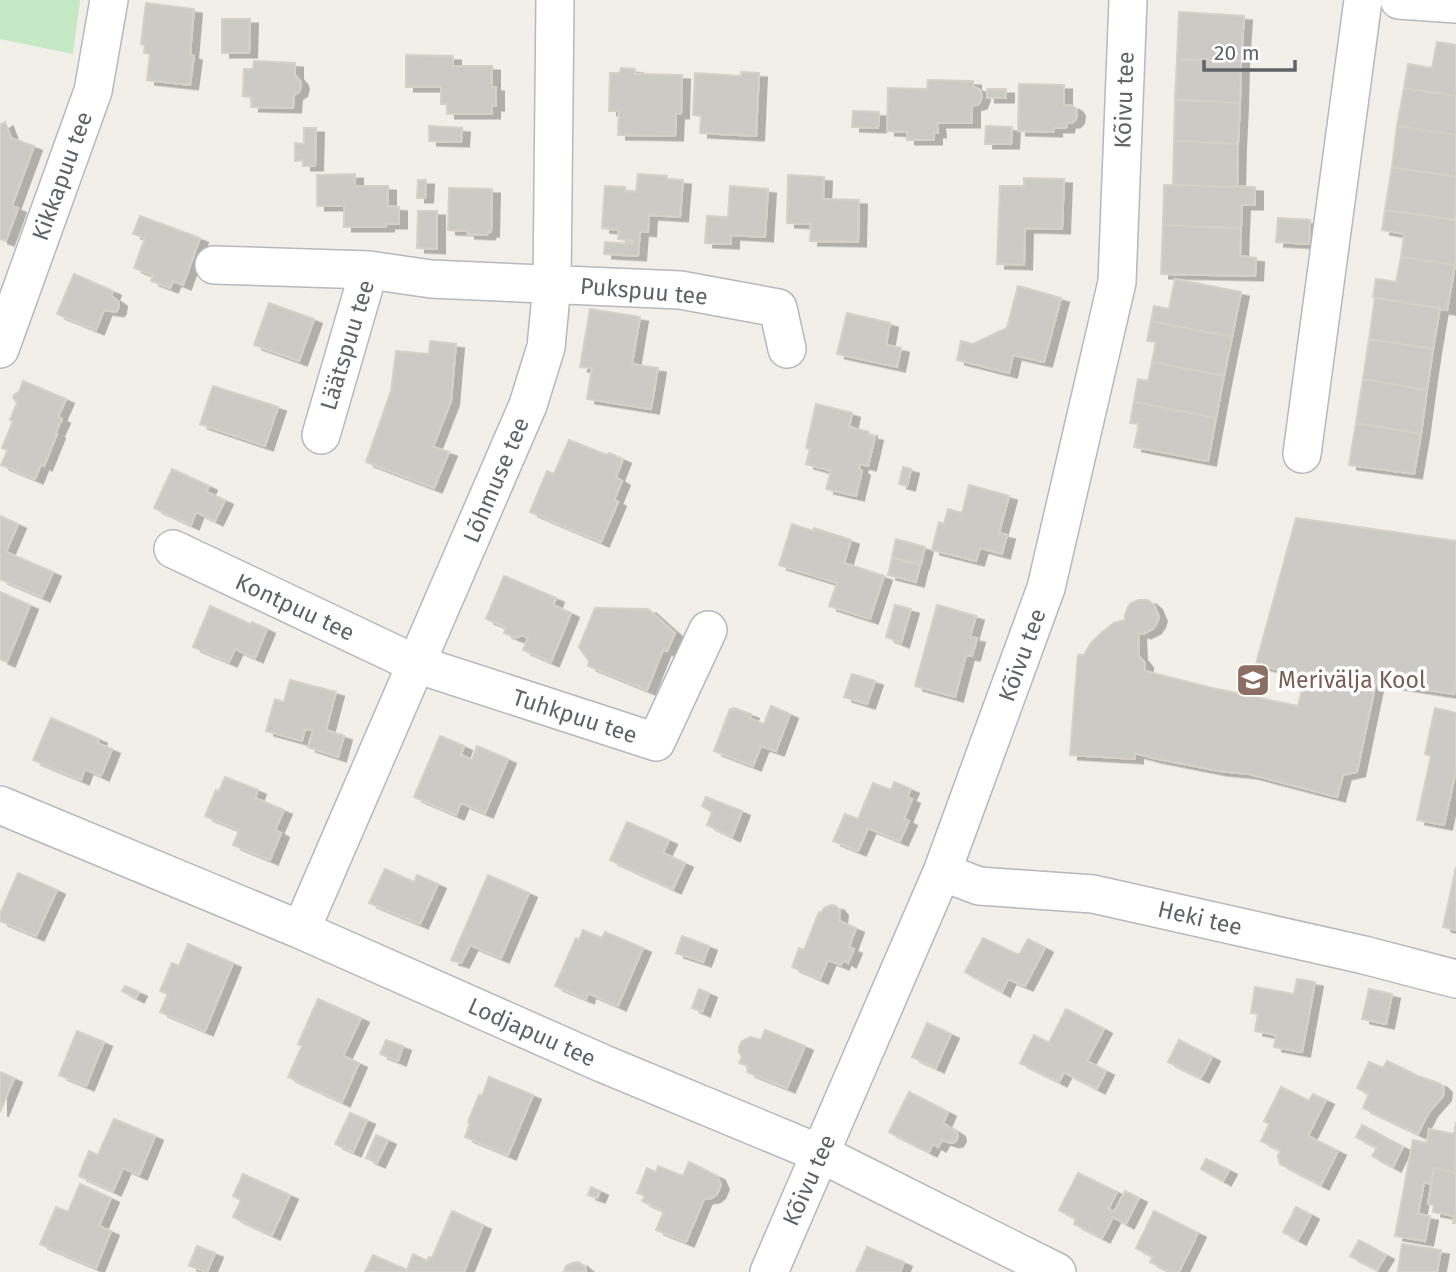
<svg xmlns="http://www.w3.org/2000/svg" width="1456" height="1272" font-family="'Fira Sans',sans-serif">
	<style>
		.green { fill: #c5e8c5 }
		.building { fill: #cccac5; stroke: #d6d1c6; stroke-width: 2; filter: url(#shadow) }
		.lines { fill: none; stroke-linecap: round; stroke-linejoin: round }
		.minor-casing { stroke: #b5b8bc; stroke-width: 40 }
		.minor { stroke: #fff; stroke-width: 37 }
		.labels { text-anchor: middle; stroke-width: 7; stroke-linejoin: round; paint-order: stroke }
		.street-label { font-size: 23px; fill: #5f6368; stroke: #fff }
		.education-label { font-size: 23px; fill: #785e54; stroke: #fff; text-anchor: start }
	</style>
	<defs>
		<filter id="shadow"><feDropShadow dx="8" dy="4.5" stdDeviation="0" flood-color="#0004"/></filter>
	</defs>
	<rect width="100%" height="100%" fill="#f1efe8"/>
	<path class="green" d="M0,0H80L73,54L0,39Z"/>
	<path class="building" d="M146,3L194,9L190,55L194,56L190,85L147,80L150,54L144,53L145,45L141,44Z
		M1179,12L1244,16L1241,61L1177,59Z
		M222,19H250L249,53H222Z
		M1437,42L1456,45V96L1404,88L1408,64L1432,68Z
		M406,55L453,56V66H492V87H496V106H492V114H447V104H441V87H406Z
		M1177,59L1241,61L1240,103L1175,100Z
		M254,61L295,63V75L300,81L301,85L299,92L294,95L293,108L251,107L252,97L243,96L244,69H253Z
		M621,68L635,69V74L682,75L681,114H676L675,136L618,135L619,111H609L610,73H620Z
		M741,72L759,73L756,136L700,133L701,116L693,115L695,73L741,76Z
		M928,80L973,81V86L980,90L982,96L979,104L972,106V123H937L938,133H934V140H907V132L887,131L888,88L927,89Z
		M1019,84L1064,85V106L1070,105L1075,108L1077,112L1076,119L1072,123H1067L1066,128H1054V132L1018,131Z
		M1404,88L1456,96V135L1397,126Z
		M987,89H1006V98H987Z
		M1175,100L1240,103L1238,144L1174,141Z
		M853,111L879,112L878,128L852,127Z
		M5,122L11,138L34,146L12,206L18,208L6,241L0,239V125Z
		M429,126L462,128L461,142L429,141Z
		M986,126L1012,127L1011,144H985Z
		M1397,126L1456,135V177L1392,167Z
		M304,128H316L315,166H303V160L295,161V143L304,144Z
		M1174,141L1238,144L1237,187L1173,185Z
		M1392,167L1456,177L1455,220L1385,210Z
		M355,174V186H388V206L399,207V224H386V227H344V206H317V175Z
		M638,174L667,176V179L683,180L680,217L649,215L648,232L640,231L638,256L604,254L605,242L633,244V241L618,239L619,230L602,228L605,186L625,187V191L636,192Z
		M788,175L824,177L823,199L859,200L858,242L810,241L811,224L787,223Z
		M1024,178L1064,179L1062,229L1025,228L1024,265L997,264L1000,186H1024Z
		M418,180H426L425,198H417Z
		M1164,185L1255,187V205H1242L1241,228L1163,225Z
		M730,186L768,189L765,237L731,235V244L705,243L707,216L728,217Z
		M449,188L492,189L491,232H488L487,235L467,234V231L448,230Z
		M1385,210L1456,220L1455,265L1401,257L1404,234L1382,230Z
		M418,211H437V249L417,248Z
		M140,216L200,238L183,285L173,281L170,288L151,281L153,275L134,268L145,238L133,234Z
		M1278,218L1310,220L1309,244L1276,242Z
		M1163,225L1241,228L1240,256L1256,258L1255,276L1161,274Z
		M1401,257L1455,265L1447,310L1373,297L1376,279L1396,282Z
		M74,274L113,291L111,296L119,302L118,309L116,312L104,310L96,330L57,314Z
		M1175,279L1241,292L1232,337L1151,321L1154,306L1169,309Z
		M1018,286L1061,298L1044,362L1013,355L1009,373L957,360L961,341L973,344L1007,328Z
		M1375,298L1440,308L1433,349L1369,339Z
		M269,303L314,319L299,361L254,345Z
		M590,309L640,317L632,364L658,368L651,409L587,399L592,368L580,367Z
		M847,313L890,323L886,345L901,348L897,367L837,354Z
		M1151,321L1232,337L1224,376L1152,362L1156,342L1147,341Z
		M1369,339L1433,349L1427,390L1363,379Z
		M430,341L456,344L451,401L433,447L449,452L434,488L366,462L391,391L396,351L429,354Z
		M1152,362L1224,376L1216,418L1134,402L1138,379L1148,381Z
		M1363,379L1427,390L1421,434L1356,423Z
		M23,381L66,399L58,417L62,419L55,434H57L44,466L41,464L35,479L1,465L8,450L2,448L13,421L10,420L17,403L13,397L15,394L19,392Z
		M213,386L278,407L265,446L200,424Z
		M1134,402L1216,418L1208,461L1134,447L1139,424L1130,423Z
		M816,404L852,413L849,427L869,432L868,435L875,436L868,466L860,464L859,469L862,471L856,496L826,489L831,471L806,464L810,449L806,448Z
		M1356,423L1421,434L1414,474L1349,465Z
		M569,440L607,455L609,453L623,459L616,477L622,481L614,500L618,502L601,542L530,512L547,471L554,474Z
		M903,467L911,469L907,486L899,484Z
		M172,469L209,486L206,492L225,500L215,521L196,512L191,525L154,508Z
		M969,485L1009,496L999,533L1007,535L1002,554L980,548L976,561L932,550L939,522L944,524L948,509L962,513Z
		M0,516L18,524L6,552L53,572L42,597L0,579Z
		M1296,518L1456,541V676L1454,694L1376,682L1357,772L1343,775L1337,797L1249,774L1219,771L1153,758L1135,753V759L1070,755L1078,655H1084L1091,643L1101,633L1114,623L1125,620V615L1128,607L1131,603L1139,600H1148L1154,605L1159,617L1157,623L1153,629L1143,634L1138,633L1139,656L1145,663V671L1212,688L1298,706L1305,677L1256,664Z
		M792,524L813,531L814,528L851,540L844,563L884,576L870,619L829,606L837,583L779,565Z
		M896,539L925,547L921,564L892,557Z
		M892,558L920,565L916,582L888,575Z
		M504,576L556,598L553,605L571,613L551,662L523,650L528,638L522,635L516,638L504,633L506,627L486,619Z
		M0,592L30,605L7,662L0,659Z
		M895,605L911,609L901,643L886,637Z
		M937,605L976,616L970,637L977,638L972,656L966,655L955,697L915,686Z
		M210,606L246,622V623L250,625L252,622L267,629L255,658L235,649L229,662L193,647Z
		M595,608L648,609L675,633L667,651L663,650L647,690L588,666L589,661L579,647Z
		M852,674L875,681L867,704L844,697Z
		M290,680L336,692L326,730L344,736L338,757L308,747L313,730L305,729L302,741L266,731L275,699L284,702Z
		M771,706L790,714L776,751L761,746L753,766L714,751L730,709L733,710V708L751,714L749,718L764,724Z
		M1435,708L1456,713V770L1444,825L1417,820L1431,756L1425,754Z
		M51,718L99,739L97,743L112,749L101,776L85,769L81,780L33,760Z
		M440,736L464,746L461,755L472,760L477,746L508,759L485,813L461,803L456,815L414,797Z
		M225,777L258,790L255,798L284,810L275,830L281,833L270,860L233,845L239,830L205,816L216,790L219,791Z
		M894,782L911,789L907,797L912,799L904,819L909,821L900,841L868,828L858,851L833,841L845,814L858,819L873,783L891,790Z
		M706,797L742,811L732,837L707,825L712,812L702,806Z
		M627,822L669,840L663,853L685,863L673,889L610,860Z
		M1456,867V930L1443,927Z
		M385,869L414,882L417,875L438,884L420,924L369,903Z
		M18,873L57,890L36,936L0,921V914Z
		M488,875L529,893L501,958L470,945L461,963L451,960Z
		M831,905L836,906L840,911L839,921L856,928L849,947L854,949L848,963L843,960L841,965L828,960L820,979L792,967L799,948L804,950L819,912L821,913L824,908Z
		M583,930L602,938L605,932L643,948L618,1006L588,993L586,999L555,986L576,938L579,940Z
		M682,936L709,946L703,962L676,953Z
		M983,938L1019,955L1028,939L1045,948L1025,986L1008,979L1002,992L965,972Z
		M188,944L233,963L205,1031L160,1012L168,994L160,991L172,963L179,966Z
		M1297,979L1315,982L1302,1052L1274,1047L1276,1035L1255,1031L1258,1014L1251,1013L1255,987L1294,994Z
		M125,986L139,992L136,998L122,991Z
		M699,989L709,993L702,1012L692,1008Z
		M1369,989L1392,994L1386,1024L1362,1019Z
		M318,999L361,1018L343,1056L359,1063L342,1102L288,1077L302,1046L298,1044Z
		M1066,1009L1104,1029L1087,1061L1106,1071L1097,1089L1064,1072L1059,1082L1020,1063L1034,1035L1049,1043Z
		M927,1023L951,1034L936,1068L912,1057Z
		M765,1030L805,1046L787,1088L747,1072L749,1066L739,1063L742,1057L739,1052V1047L742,1041L751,1037L761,1040Z
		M77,1031L104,1042L86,1086L59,1075Z
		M386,1040L403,1046L398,1061L380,1054Z
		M1179,1040L1212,1057L1201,1078L1168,1062Z
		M1387,1061L1418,1076L1439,1083L1444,1088L1443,1096L1429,1112L1418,1134L1363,1108L1369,1094L1357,1088L1369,1062L1383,1068Z
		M0,1072L14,1078L0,1112Z
		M489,1077L533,1095L508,1155L465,1137L470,1123L468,1122L479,1095L482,1096Z
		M1281,1087L1309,1101L1313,1094L1326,1100L1308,1136L1338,1151L1321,1185L1280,1164L1278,1156L1280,1150L1261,1141L1269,1124L1264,1121Z
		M909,1092L948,1112L943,1123L957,1132L958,1137L955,1142L951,1143L942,1140L938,1147L933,1144L929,1152L889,1132Z
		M350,1113L367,1120L353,1152L335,1144Z
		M114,1119L155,1136L139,1175L123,1168L113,1191L79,1176L89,1151L98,1155Z
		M1456,1122L1455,1172L1434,1168L1431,1184L1424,1182L1418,1214L1430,1216L1425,1241L1395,1236L1413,1140L1427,1143L1429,1129L1454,1134Z
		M1362,1125L1403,1147L1393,1167L1372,1156L1377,1148L1356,1137Z
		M376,1135L388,1140L377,1163L366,1158Z
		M1206,1159L1229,1170L1223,1181L1201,1169Z
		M689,1162L717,1176L721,1185L717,1194L712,1198L704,1199L686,1242L656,1230L664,1211L642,1201L645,1196L637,1193L647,1168L656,1172L658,1166L683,1176Z
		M1434,1168L1456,1172V1223H1453L1454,1216L1433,1212L1434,1205L1428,1204Z
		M1078,1173L1117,1192L1108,1209L1114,1212L1125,1191L1139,1198L1126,1224L1113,1217L1102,1238L1074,1224L1076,1219L1059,1210Z
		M243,1174L290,1195L272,1235L233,1217L241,1200L233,1196Z
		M80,1184L111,1198L99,1226L111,1231L96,1268L40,1244L56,1207L68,1212Z
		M591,1187L600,1191L597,1198L588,1195Z
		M1296,1207L1311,1215L1298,1240L1283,1232Z
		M452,1211L483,1225L464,1272H365L373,1255L407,1270L413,1254L427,1261L429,1257L432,1258Z
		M1154,1211L1198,1233L1179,1272H1171L1150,1262L1153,1257L1136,1248Z
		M1359,1240L1386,1255L1377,1270L1350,1256Z
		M1402,1244L1441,1250L1437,1272H1398Z
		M197,1246L215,1253L207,1272L189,1266Z
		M867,1247L904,1262L900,1272H856Z
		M579,1262L586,1268V1272H564L566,1266L572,1263Z"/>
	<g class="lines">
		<g class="minor-casing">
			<path id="minor" d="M1399,0L1456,4
				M214,265L369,270
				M0,349L93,91L109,0
				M321,435L369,270L431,279L680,290L778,308L787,349
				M1302,454L1363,0
				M173,549L416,664L656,742L708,630
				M0,805L301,930L604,1064L821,1154L1057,1272
				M942,872L979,886L1093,894L1364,955L1456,979
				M301,930L528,405L546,347L552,285L555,0
				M769,1272L942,872L1046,588L1117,282L1128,0"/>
		</g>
		<use href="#minor" class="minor"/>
	</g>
	<defs>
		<g id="school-square" transform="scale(1.75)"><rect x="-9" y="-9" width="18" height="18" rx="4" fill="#8d6e63" stroke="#fff"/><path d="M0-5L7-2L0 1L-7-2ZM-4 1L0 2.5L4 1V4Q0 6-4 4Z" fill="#fff"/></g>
	</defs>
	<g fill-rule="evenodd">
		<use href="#school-square" x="1253" y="680"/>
	</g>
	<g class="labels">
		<g class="street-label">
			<text transform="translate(1124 100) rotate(-88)" y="8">Kõivu tee</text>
			<text transform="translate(62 176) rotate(-70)" y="8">Kikkapuu tee</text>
			<text transform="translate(644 291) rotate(5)" y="8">Pukspuu tee</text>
			<text transform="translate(347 345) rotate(-73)" y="8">Läätspuu tee</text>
			<text transform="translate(496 480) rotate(-67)" y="8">Lõhmuse tee</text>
			<text transform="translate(295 607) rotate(25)" y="8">Kontpuu tee</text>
			<text transform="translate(1022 655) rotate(-70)" y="8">Kõivu tee</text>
			<text transform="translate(575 716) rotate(18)" y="8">Tuhkpuu tee</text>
			<text transform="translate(1200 918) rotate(13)" y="8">Heki tee</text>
			<text transform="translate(532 1032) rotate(24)" y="8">Lodjapuu tee</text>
			<text transform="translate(809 1180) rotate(-66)" y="8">Kõivu tee</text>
		</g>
		<g class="education-label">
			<text x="1278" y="688">Merivälja Kool</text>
		</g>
	</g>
	<path d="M1204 60v10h91v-10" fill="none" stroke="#5f6368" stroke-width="3.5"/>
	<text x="1214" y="60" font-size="21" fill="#5f6368" stroke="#ffffff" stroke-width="5" paint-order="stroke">20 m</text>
</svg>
